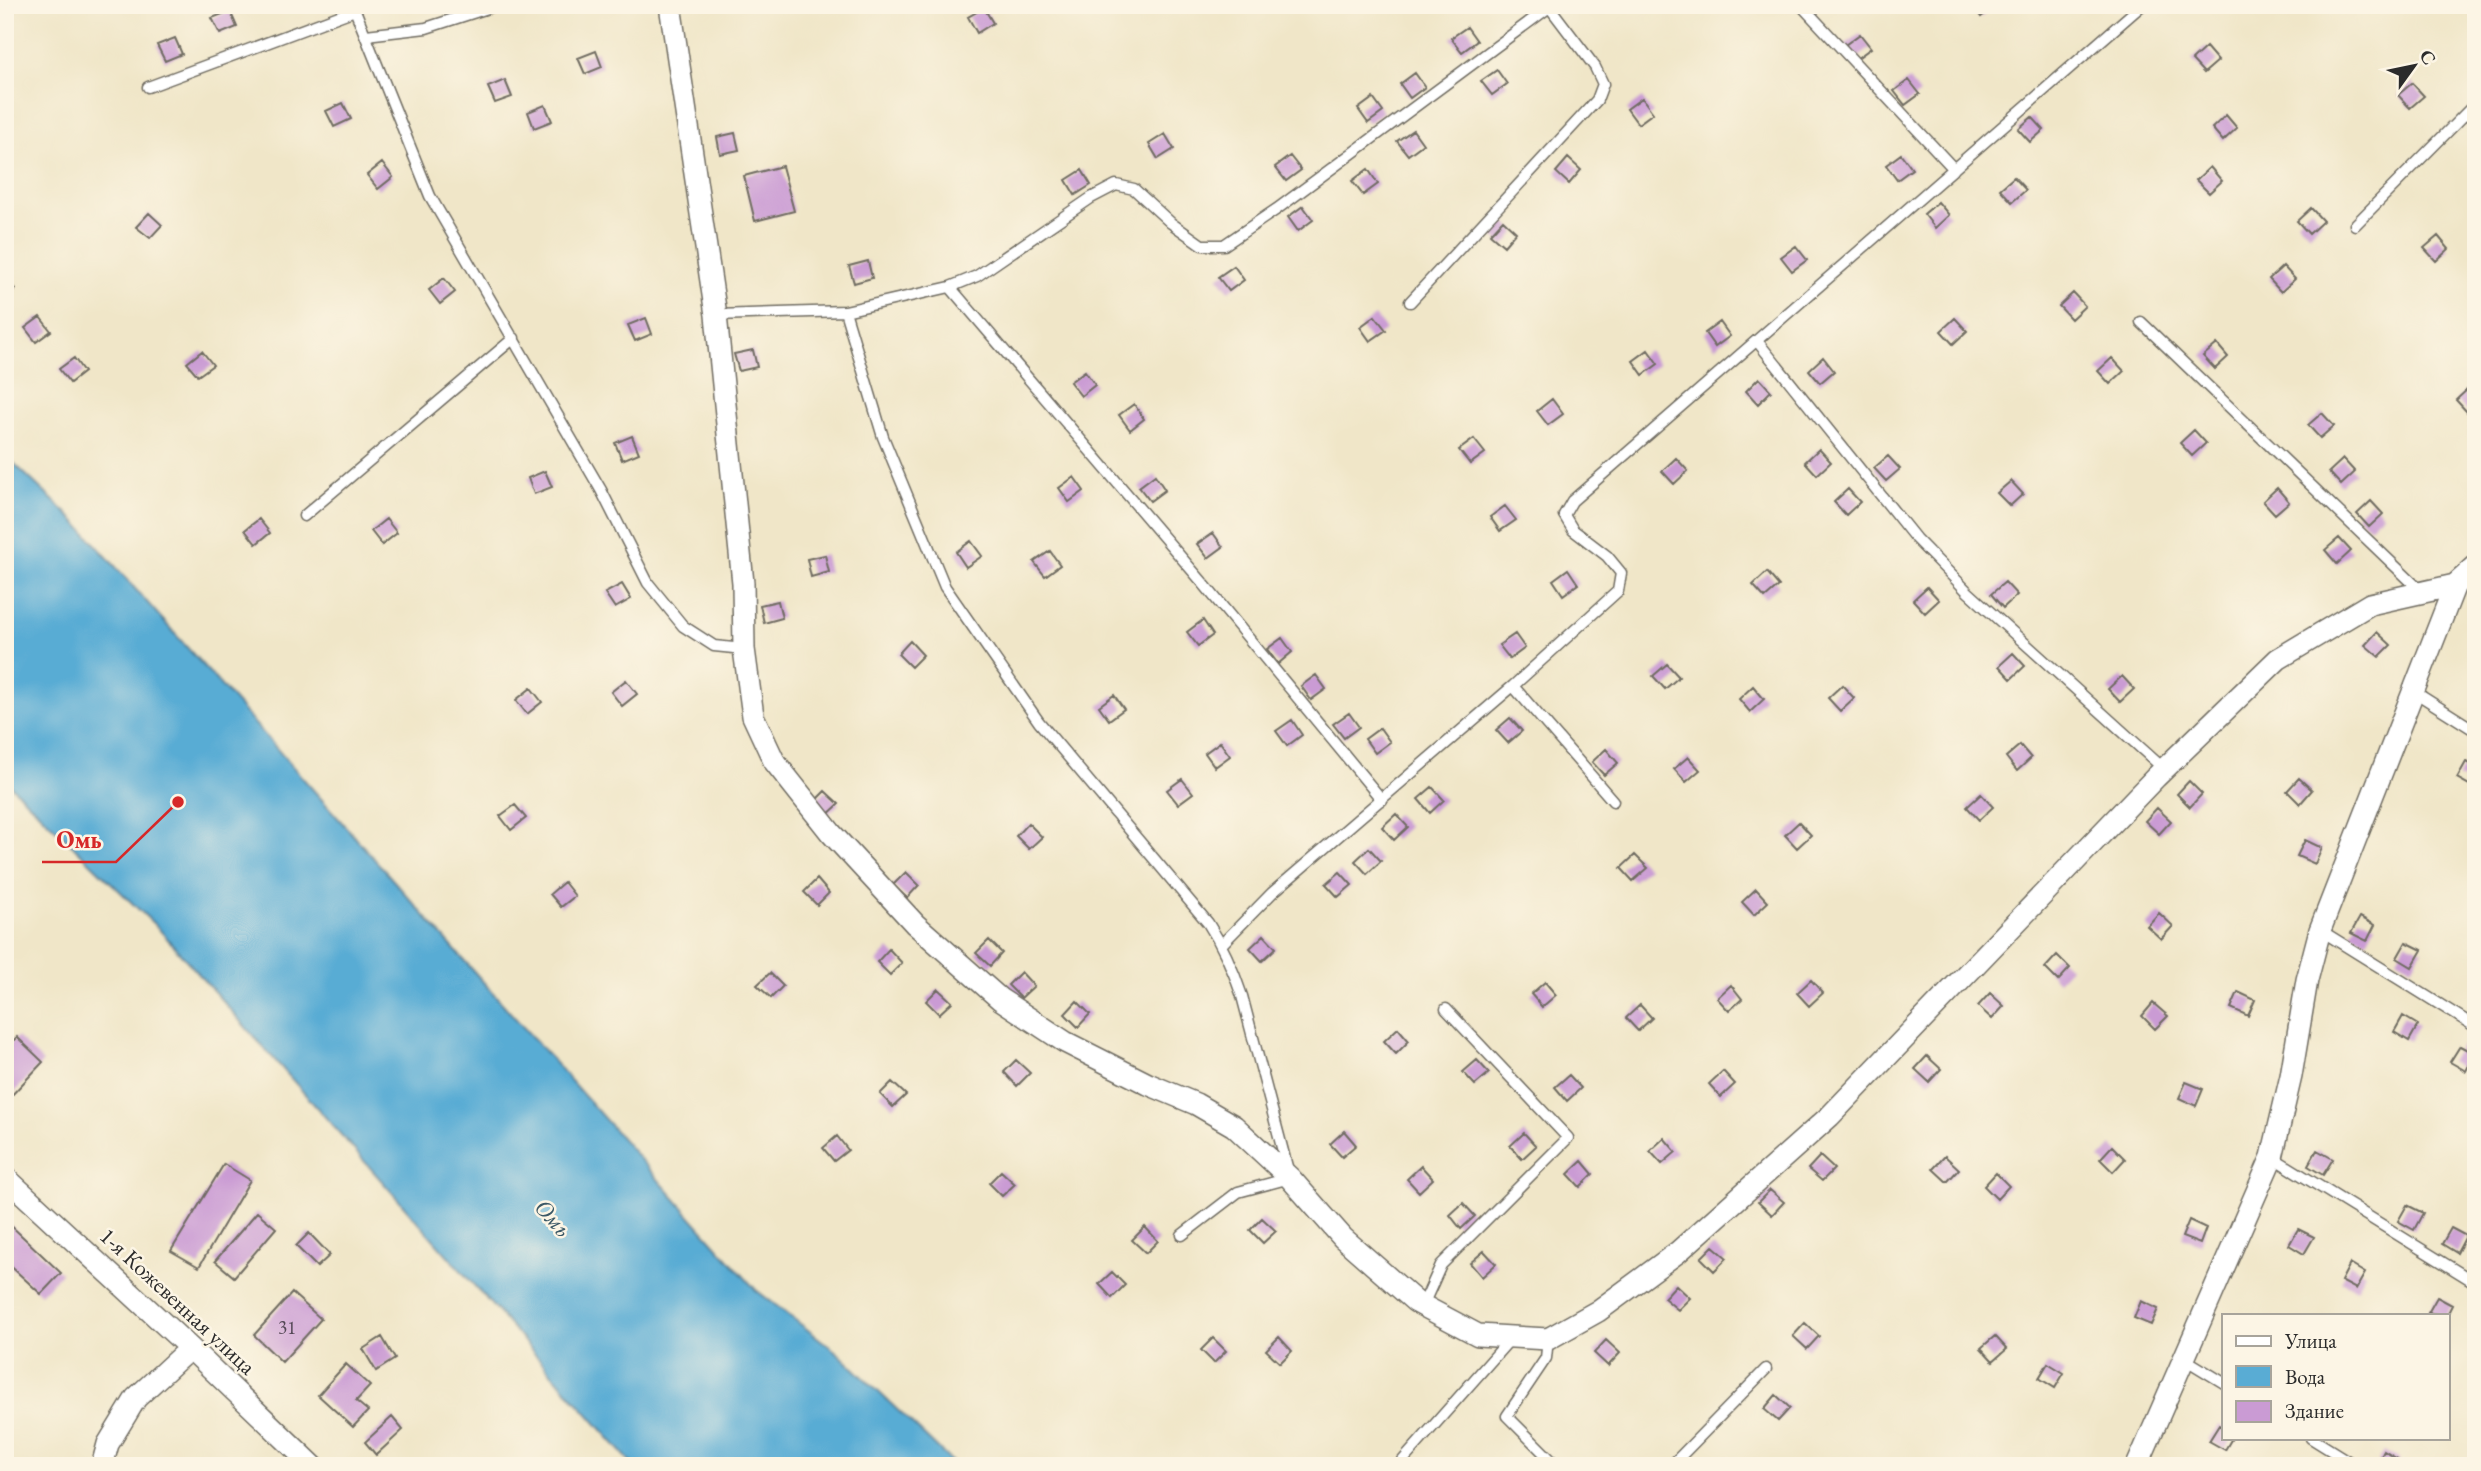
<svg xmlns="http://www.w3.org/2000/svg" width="2481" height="1471" font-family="'EB Garamond',serif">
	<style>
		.water { fill: #59acd4; stroke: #426c80; stroke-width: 2 }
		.building { fill: #ca9bd4 }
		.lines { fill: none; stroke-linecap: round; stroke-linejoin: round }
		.lane-casing { stroke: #706c62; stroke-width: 13 }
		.street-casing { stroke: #706c62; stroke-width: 24 }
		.lane { stroke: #fff; stroke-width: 10 }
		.street { stroke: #fff; stroke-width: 21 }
		.labels { text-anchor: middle; stroke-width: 5; stroke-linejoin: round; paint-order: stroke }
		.number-label { font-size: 19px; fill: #534755 }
		.street-label { font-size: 23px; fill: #2b2b2b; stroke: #fcf5e5 }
		.water-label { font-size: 24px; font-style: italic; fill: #3b5866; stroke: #fcf5e5 }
		.leader { fill: none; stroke: #d62828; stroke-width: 2.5 }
		.callout-dot { fill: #d62828; stroke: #fcf5e5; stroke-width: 2.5 }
		.callout-label { font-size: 24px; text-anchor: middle; font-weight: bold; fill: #d62828; stroke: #fcf5e5; stroke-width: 5; stroke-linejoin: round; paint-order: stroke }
	</style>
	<rect width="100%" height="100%" fill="#fcf5e5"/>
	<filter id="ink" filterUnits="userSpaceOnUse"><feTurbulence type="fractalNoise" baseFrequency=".0143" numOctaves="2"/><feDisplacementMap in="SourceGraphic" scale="14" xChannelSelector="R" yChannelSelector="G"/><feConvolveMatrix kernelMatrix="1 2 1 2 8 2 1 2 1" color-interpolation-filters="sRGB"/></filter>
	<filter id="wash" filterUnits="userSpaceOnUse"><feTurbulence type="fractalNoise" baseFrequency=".00686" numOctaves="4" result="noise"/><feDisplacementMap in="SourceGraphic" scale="28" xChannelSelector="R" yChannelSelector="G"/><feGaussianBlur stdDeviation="1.57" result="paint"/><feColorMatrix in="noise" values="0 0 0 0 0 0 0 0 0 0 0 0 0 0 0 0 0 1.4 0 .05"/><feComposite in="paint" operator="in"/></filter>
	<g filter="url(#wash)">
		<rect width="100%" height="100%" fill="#f0e6c8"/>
		<path class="water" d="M5,455L76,522L756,1290L838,1353L956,1466H634L158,928L5,780Z"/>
		<g id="blocks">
			<path class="building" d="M1972,5H1996L1981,17Z
				M984,8L993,23L977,33L968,17Z
				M230,11L237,27L220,34L212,18Z
				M1467,27L1477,41L1462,52L1451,38Z
				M1860,34L1871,48L1856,59L1845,45Z
				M175,38L182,54L165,61L157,45Z
				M2206,47L2218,61L2204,73L2192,60Z
				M596,51L602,67L585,74L578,58Z
				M1497,70L1507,84L1492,95L1481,81Z
				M1415,73L1425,87L1410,98L1400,84Z
				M505,80L512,97L495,103L488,87Z
				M1909,80L1920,94L1905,105L1894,91Z
				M2412,83L2424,96L2410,108L2398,95Z
				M1373,98L1383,112L1368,123L1358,109Z
				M1642,98L1653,113L1638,124L1627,109Z
				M343,103L351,119L334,127L326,111Z
				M545,105L552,121L534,128L528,112Z
				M2226,115L2237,128L2223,141L2212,128Z
				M2032,117L2044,130L2030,142L2018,129Z
				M1413,130L1423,144L1408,155L1397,141Z
				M735,133L739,150L720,154L717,137Z
				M1165,134L1174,149L1158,159L1149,144Z
				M1901,154L1912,169L1897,180L1886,165Z
				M1290,156L1301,170L1286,181L1275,167Z
				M1568,158L1581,170L1569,184L1556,172Z
				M382,163L393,177L378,189L367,175Z
				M782,166L794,211L755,221L744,176Z
				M2210,167L2222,181L2209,193L2196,180Z
				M1368,169L1378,184L1363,195L1352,181Z
				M1082,170L1091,185L1075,195L1066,180Z
				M2014,177L2026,190L2012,202L2000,189Z
				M1938,202L1949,215L1935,228L1924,214Z
				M1303,206L1313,220L1298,231L1288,217Z
				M2311,208L2323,221L2309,234L2297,221Z
				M149,213L162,225L150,238L136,227Z
				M1503,220L1516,232L1504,246L1490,234Z
				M2438,236L2449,249L2436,261L2424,248Z
				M1796,246L1807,260L1792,271L1781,257Z
				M868,261L872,278L854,283L849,266Z
				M1234,266L1244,280L1229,291L1218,277Z
				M2283,266L2295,279L2281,292L2269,279Z
				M5,276L15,289L5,296Z
				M444,278L455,292L440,304L429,290Z
				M2073,293L2085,306L2071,319L2059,306Z
				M1375,316L1386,330L1370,341L1360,327Z
				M40,317L51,331L36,342L25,328Z
				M646,318L652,334L635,341L628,325Z
				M1955,318L1967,331L1953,344L1941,331Z
				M1720,322L1730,336L1715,347L1705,333Z
				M2217,344L2228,357L2215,369L2203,356Z
				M753,350L757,367L739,371L734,354Z
				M1648,350L1658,364L1643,375L1633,361Z
				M202,351L213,365L198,376L187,363Z
				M1823,357L1834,371L1820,383L1809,370Z
				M74,358L84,372L70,383L59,369Z
				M2112,358L2124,371L2110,384L2098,371Z
				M1085,371L1095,385L1081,396L1070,382Z
				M1759,378L1771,391L1758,404L1746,391Z
				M2470,387L2476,394V406L2468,413L2456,400Z
				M1552,399L1563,414L1548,425L1537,411Z
				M1134,404L1144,419L1130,430L1119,415Z
				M2322,413L2334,426L2320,438L2308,425Z
				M2194,430L2206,443L2192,456L2180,443Z
				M632,436L639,453L622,460L615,443Z
				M1474,439L1485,453L1470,464L1459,450Z
				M1819,449L1831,462L1817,475L1805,462Z
				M1888,456L1900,469L1886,481L1874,468Z
				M1676,458L1688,471L1674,484L1662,471Z
				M2343,459L2355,472L2341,485L2329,472Z
				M545,471L552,487L534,494L528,478Z
				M1155,475L1165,490L1150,501L1139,487Z
				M1074,477L1084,491L1069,502L1059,488Z
				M2011,481L2023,494L2010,506L1997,493Z
				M2277,488L2289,502L2275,514L2263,501Z
				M1848,489L1860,502L1846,515L1834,502Z
				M2371,501L2383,514L2369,527L2357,514Z
				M1505,506L1516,520L1500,531L1490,517Z
				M259,519L270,533L256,544L245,530Z
				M386,519L397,533L382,545L371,531Z
				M1213,533L1223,547L1208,558L1197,544Z
				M2339,538L2351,551L2337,564L2325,550Z
				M971,541L982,556L966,567L956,552Z
				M1050,551L1060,565L1045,576L1034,562Z
				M825,555L829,572L811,577L807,559Z
				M1568,569L1578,584L1563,595L1553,580Z
				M1767,572L1779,586L1765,598L1753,585Z
				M2005,582L2017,595L2003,608L1991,594Z
				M622,584L631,599L615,608L605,593Z
				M1927,587L1939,600L1925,613L1913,600Z
				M778,601L782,618L764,623L760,605Z
				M1203,620L1213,635L1198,646L1187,632Z
				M2377,632L2391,645L2379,657L2365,645Z
				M1515,634L1525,648L1510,659L1499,645Z
				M1282,638L1292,652L1278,664L1267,649Z
				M910,641L923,655L911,667L898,654Z
				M2013,653L2025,666L2011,679L1999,666Z
				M1667,664L1679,677L1665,689L1653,676Z
				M1316,675L1326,689L1311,700L1301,686Z
				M2122,676L2134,689L2120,702L2108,689Z
				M626,680L637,694L622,706L611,692Z
				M1842,685L1854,698L1840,711L1828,698Z
				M1753,686L1764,699L1750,712L1739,699Z
				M531,688L542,702L527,714L516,700Z
				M1114,695L1124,709L1109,720L1099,706Z
				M1349,713L1359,727L1344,738L1333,724Z
				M1510,718L1522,731L1508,743L1496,730Z
				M1292,720L1302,735L1287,746L1276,731Z
				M1380,728L1390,742L1375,753L1365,739Z
				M1220,742L1230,756L1215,767L1205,753Z
				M2020,745L2031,758L2017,771L2006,757Z
				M1606,749L1618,763L1604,775L1592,762Z
				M1688,757L1700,770L1686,782L1674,769Z
				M2466,762L2476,767V781L2473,787L2457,778Z
				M2299,778L2312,790L2300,804L2287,791Z
				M1182,779L1193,793L1178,804L1167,790Z
				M2189,781L2202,794L2190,807L2177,794Z
				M1432,787L1444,800L1430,813L1418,799Z
				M825,791L839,804L826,816L813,803Z
				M1981,794L1993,807L1979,820L1967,807Z
				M515,805L526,818L511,830L500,816Z
				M2157,808L2171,821L2159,834L2145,821Z
				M1396,814L1408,827L1394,840L1382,827Z
				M1799,822L1811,835L1797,848L1785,835Z
				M1028,823L1042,837L1029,849L1016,836Z
				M2305,840L2322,848L2315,864L2297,856Z
				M1369,848L1381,861L1367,874L1355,861Z
				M1635,855L1648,868L1633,881L1621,868Z
				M906,872L919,885L907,898L893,885Z
				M1340,872L1352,885L1338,897L1326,884Z
				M817,879L829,893L817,905L804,892Z
				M564,882L575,896L561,907L550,894Z
				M1756,889L1768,902L1754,915L1742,902Z
				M2159,913L2173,926L2161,939L2147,926Z
				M2360,917L2375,925L2367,941L2351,933Z
				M1264,935L1276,948L1262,961L1250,948Z
				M989,940L1002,953L990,966L976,953Z
				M2406,942L2422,950L2412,967L2397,958Z
				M889,949L902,963L890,975L877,962Z
				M2057,955L2070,968L2058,981L2045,968Z
				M1021,972L1034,986L1021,998L1008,985Z
				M770,973L783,986L771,998L757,985Z
				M1811,980L1823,993L1809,1006L1797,993Z
				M1545,982L1556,995L1542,1007L1531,994Z
				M1731,985L1742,999L1729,1011L1717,998Z
				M938,989L952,1002L939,1014L926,1001Z
				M2238,992L2255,1000L2248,1016L2231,1008Z
				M1990,993L2004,1006L1992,1019L1978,1006Z
				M1077,1001L1090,1014L1078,1027L1065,1014Z
				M2153,1003L2168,1016L2155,1029L2142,1016Z
				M1640,1005L1652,1018L1638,1031L1626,1018Z
				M2403,1016L2418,1025L2409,1041L2394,1032Z
				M1398,1028L1409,1041L1396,1054L1384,1041Z
				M17,1037L43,1062L9,1098L5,1094V1049Z
				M2460,1046L2475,1054L2466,1071L2450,1062Z
				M1927,1056L1941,1069L1929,1082L1915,1069Z
				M1016,1060L1030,1073L1017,1086L1004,1072Z
				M1477,1060L1489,1073L1475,1085L1463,1072Z
				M1723,1071L1735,1084L1721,1097L1709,1084Z
				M1569,1075L1581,1088L1567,1101L1555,1087Z
				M892,1082L906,1095L893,1107L880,1094Z
				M2186,1082L2203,1089L2196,1106L2179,1098Z
				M1344,1131L1356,1145L1342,1157L1330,1144Z
				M1524,1133L1536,1146L1522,1159L1510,1146Z
				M837,1136L848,1150L834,1161L823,1148Z
				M1664,1138L1676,1152L1662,1164L1650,1151Z
				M2112,1146L2125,1159L2113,1172L2100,1159Z
				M2317,1150L2333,1159L2323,1175L2308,1166Z
				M1820,1156L1834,1169L1822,1181L1808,1169Z
				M1945,1156L1959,1169L1947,1182L1933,1169Z
				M1582,1161L1593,1174L1580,1187L1568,1174Z
				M224,1164L250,1180L199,1267L171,1251Z
				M1421,1166L1433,1179L1419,1192L1407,1179Z
				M1001,1171L1015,1184L1002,1196L989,1183Z
				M1996,1173L2009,1186L1997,1199L1984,1186Z
				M1770,1190L1784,1202L1772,1215L1758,1202Z
				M1463,1203L1475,1216L1461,1229L1450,1215Z
				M2407,1205L2423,1213L2414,1230L2398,1221Z
				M257,1212L276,1228L234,1277L215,1261Z
				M1262,1218L1276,1231L1263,1243L1250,1230Z
				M5,1220L61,1273L41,1294L5,1261Z
				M2189,1220L2206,1228L2200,1244L2182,1237Z
				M1145,1227L1158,1241L1146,1253L1132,1240Z
				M2451,1228L2466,1236L2457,1253L2442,1244Z
				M2298,1229L2314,1237L2304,1254L2289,1245Z
				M309,1233L330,1255L317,1267L296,1246Z
				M1713,1246L1727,1258L1714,1271L1701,1258Z
				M1484,1251L1496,1264L1482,1277L1470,1263Z
				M2350,1264L2365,1273L2356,1289L2341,1281Z
				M1112,1272L1125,1285L1112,1298L1099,1284Z
				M1676,1285L1690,1298L1678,1310L1664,1298Z
				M292,1293L321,1319L282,1362L254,1335Z
				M2437,1297L2452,1305L2447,1315L2428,1313Z
				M2141,1301L2158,1309L2151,1325L2134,1318Z
				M1805,1323L1819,1336L1807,1349L1793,1336Z
				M1995,1336L2007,1349L1993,1361L1981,1348Z
				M382,1337L395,1359L376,1371L363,1349Z
				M1279,1337L1292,1351L1280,1363L1266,1350Z
				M1213,1338L1226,1351L1214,1363L1201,1350Z
				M1606,1340L1620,1353L1608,1366L1594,1353Z
				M2048,1363L2064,1373L2055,1388L2039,1378Z
				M346,1364L370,1386L356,1401L368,1411L353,1427L318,1395Z
				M1776,1395L1790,1408L1778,1421L1764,1409Z
				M392,1417L403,1430L376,1455L365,1442Z
				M2219,1425L2224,1428V1438H2232L2225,1450L2209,1441Z
				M2384,1451L2399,1460L2396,1466H2376Z"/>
		</g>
	</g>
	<g filter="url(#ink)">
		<use href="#blocks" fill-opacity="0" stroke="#706c62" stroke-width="2"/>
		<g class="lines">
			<g class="lane-casing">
				<path id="lane" d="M353,5L430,196L601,490L648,583L683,626L714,646L744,649
					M1801,5L1954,169
					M366,35L426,28L497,5
					M148,87L355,10
					M2355,225L2476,103
					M950,287L1203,583L1382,800
					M1410,302L1597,100L1603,84L1595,67L1548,5
					M845,311L883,437L945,587L1039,722L1208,923C1223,946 1233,969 1242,996L1290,1178L1238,1192L1182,1235
					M716,315L845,311L950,287L977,276L1091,198L1116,185L1134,189L1171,223L1202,245H1224L1277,209L1552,5
					M2141,322L2421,591
					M1757,341L1916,539L1968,592L2164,769
					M304,516L514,338
					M1513,686L1613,801
					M2413,691L2476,731
					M2320,930L2476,1027
					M1222,944L1272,893L1513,686L1618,591L1621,573L1607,556L1573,530L1564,515L1572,501L2142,5
					M2272,1157L2476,1283
					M1423,1305L1441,1265L1568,1138L1446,1009
					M1548,1339L1546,1358L1507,1416L1557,1466
					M2183,1358L2224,1383
					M2311,1438L2356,1466
					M1398,1466L1512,1337
					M1671,1466L1766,1369"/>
			</g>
			<g class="street-casing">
				<path id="street" d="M670,5L716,315L743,583L744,649L753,716L774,761L831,833L915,924L1000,999L1065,1042L1148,1084L1196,1104L1234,1126L1290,1178L1343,1238L1416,1302L1478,1335L1548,1339L1598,1311L1678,1252L1830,1116L2156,777L2278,659L2370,604L2455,585L2476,566
					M5,1177L190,1348L313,1466
					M102,1466L108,1444L136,1398L190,1348
					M2137,1466L2272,1157L2291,1076L2307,980L2320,930L2455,585"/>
			</g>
			<use href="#lane" class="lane"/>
			<use href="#street" class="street"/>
		</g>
	</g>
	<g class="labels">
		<g class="number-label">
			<text x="287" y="1334">31</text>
		</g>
		<g class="street-label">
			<text transform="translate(178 1301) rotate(43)" y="8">1-я Кожевенная улица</text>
		</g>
		<g class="water-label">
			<text transform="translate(553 1218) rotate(48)" y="8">Омь</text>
		</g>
	</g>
	<path class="leader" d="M178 802L116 862H42"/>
	<circle class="callout-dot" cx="178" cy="802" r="7"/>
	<g class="callout-label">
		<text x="79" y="848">Омь</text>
	</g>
	<rect width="2481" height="1471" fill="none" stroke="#fcf5e5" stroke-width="28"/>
	<rect x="2222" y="1314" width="228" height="126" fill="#fcf5e5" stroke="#a8a49b" stroke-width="2"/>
	<rect x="2236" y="1336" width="35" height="10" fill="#ffffff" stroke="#a8a49b" stroke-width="2"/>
	<text x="2285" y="1348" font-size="21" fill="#2b2b2b">Улица</text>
	<rect x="2236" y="1366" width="35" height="21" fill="#59acd4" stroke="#a8a49b" stroke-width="2"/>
	<text x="2285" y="1384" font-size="21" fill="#2b2b2b">Вода</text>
	<rect x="2236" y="1401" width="35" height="21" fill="#ca9bd4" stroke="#a8a49b" stroke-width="2"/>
	<text x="2285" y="1418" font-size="21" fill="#2b2b2b">Здание</text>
	<g transform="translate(2414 66) rotate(57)" stroke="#fcf5e5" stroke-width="5" paint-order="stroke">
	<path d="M0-5L12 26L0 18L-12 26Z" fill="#2b2b2b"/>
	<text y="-10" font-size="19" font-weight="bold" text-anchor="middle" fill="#2b2b2b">С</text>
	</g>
</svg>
